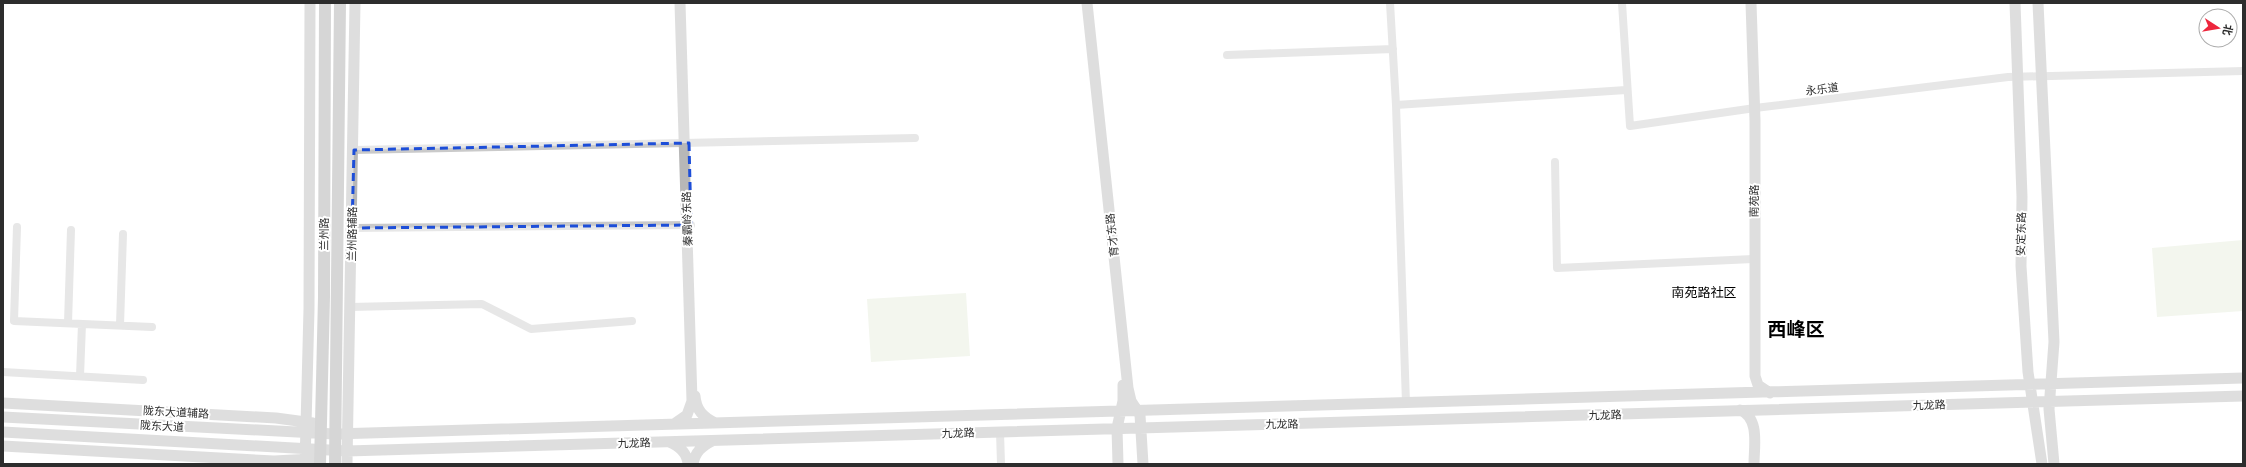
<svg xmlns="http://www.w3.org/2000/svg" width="2246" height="467" font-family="Overpass,'Noto Sans SC',sans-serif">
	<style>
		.green { fill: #e4ebd9 }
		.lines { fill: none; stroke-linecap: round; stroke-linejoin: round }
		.street { stroke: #cacaca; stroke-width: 8 }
		.secondary { stroke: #b7b7b7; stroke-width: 11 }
		.primary { stroke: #a5a5a5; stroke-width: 12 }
		.marked { fill: none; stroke: #1d4ed8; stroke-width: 3; stroke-dasharray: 8 5; stroke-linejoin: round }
		.labels { text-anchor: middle; stroke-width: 4; stroke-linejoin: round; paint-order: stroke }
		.street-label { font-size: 11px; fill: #2d2d2d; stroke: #fff }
		.quarter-label { font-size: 13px; fill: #000; stroke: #fff }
		.town-label { font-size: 19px; font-weight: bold; fill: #000; stroke: #fff }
	</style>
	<rect width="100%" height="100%" fill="#fff"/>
	<path class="green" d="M2243,240V311L2157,317L2152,248Z
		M966,293L970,356L871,362L867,299Z"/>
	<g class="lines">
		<path class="street" d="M1390,3L1396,105L1406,403
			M1622,3L1630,126L1755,108L2008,77L2243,71
			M1227,55L1393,49
			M1396,105L1626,90
			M354,150L915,138
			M1555,162L1557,268L1753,259
			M17,227L14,321L152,327
			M352,228L691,225
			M350,307L482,304L531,329L632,321
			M68,323L71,230
			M120,325L123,234
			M3,372L143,380
			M80,376L82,324
			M1000,432L1001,464"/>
		<path class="secondary" d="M1087,3L1128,388L1131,401L1140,415L1143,464
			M1751,3L1755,121V376L1758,385L1770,393
			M2015,3L2022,197L2021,266L2028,372L2042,464
			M2038,3L2054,342L2049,409L2054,464
			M695,396C696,410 703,417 715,423
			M3,403L276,418L313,423
			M1740,410C1760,418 1754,446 1754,464
			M3,417L335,434L2243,378
			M674,424L687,415L692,401L680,3
			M3,432L347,451L2243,396
			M669,442C679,446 687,452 688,464
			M3,446L274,461L312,459
			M305,464L309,309L310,3
			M347,464L355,3
			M693,464C695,452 702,446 712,441
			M1118,464L1117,428L1123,401V385"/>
		<path class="primary" d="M320,464L324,297L325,3
			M335,464L340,3"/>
	</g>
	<path d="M0 0H2246V467H0ZM689,143L691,225L352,228L354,150Z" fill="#fff" fill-opacity=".55" fill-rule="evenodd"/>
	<path class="marked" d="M689,143L691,225L352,228L354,150Z"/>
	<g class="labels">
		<g class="street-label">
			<text transform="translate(1822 89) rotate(-7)" y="4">永乐道</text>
			<text transform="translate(1754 201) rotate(-89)" y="4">南苑路</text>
			<text transform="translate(687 219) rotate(-92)" y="4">秦霸岭东路</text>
			<text transform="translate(324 234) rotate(-90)" y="4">兰州路</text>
			<text transform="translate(352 234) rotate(-89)" y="4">兰州路辅路</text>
			<text transform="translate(2021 234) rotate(-89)" y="4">安定东路</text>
			<text transform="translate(1112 235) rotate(-96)" y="4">育才东路</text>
			<text transform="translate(1929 405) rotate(-2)" y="4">九龙路</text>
			<text transform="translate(176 412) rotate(3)" y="4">陇东大道辅路</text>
			<text transform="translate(1605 415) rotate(-2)" y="4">九龙路</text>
			<text transform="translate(1282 424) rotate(-1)" y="4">九龙路</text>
			<text transform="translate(162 426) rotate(3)" y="4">陇东大道</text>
			<text transform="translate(958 433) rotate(-2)" y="4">九龙路</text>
			<text transform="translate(634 443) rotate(-2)" y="4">九龙路</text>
		</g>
		<g class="quarter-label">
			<text x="1704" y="297">南苑路社区</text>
		</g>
		<g class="town-label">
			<text x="1796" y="336">西峰区</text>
		</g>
	</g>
	<rect width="2246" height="467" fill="none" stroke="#2d2d2d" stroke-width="8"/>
	<g transform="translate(2218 28) rotate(102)"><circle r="19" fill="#ffffff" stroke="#ababab"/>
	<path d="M0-3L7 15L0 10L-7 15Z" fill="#ed263d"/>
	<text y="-6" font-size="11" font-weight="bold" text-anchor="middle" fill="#2d2d2d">北</text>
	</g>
</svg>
